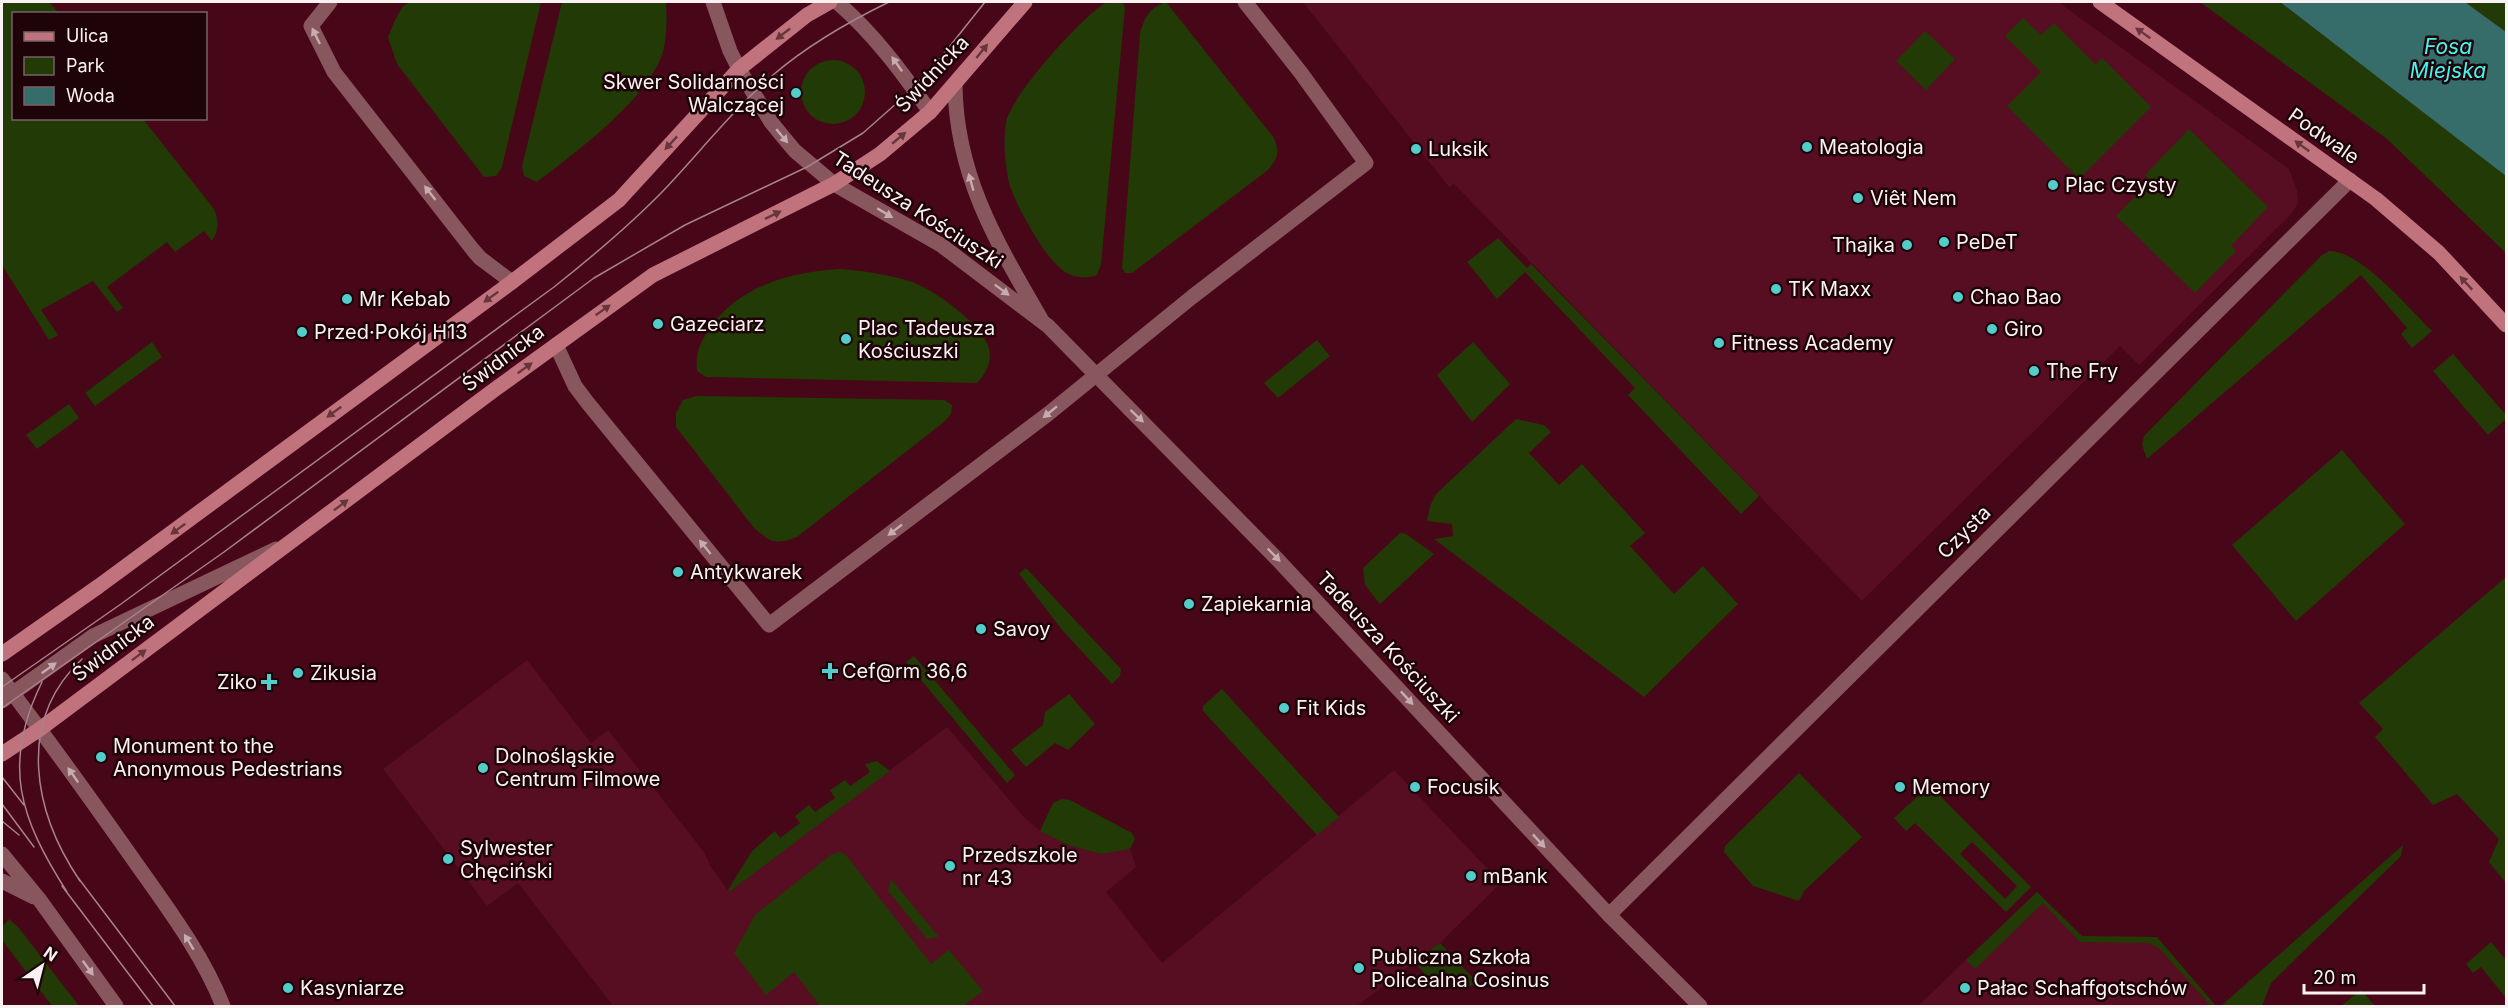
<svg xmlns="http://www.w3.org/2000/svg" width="2508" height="1008" font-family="Inter,sans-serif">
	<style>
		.built { fill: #570e22 }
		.green { fill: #223a05; fill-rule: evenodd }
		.water { fill: #366c69 }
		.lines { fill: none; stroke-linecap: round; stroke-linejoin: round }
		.service { stroke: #88575d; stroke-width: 15 }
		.minor { stroke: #88575d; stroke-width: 15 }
		.tertiary { stroke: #88575d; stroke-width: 15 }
		.secondary { stroke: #c0737d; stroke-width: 15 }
		.tram { stroke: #a6828c; stroke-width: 1.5 }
		.oneway { fill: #67363d }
		.oneway2 { fill: #c7acaf }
		.poi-dot { fill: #53cdc9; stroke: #1e0409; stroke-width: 2 }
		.labels { text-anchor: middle; stroke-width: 5; stroke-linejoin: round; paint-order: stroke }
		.street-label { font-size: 20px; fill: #faf1f2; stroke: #1e0409 }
		.poi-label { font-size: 20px; fill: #faf1f2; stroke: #1e0409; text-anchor: start }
		.water-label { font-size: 21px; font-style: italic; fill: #44f6f0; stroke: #1e0409 }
	</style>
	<rect width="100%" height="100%" fill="#480619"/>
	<path class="built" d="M1303,2H2058L2289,169L2297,191L2298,203L2292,213L2139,365L2120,346L1862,601L1454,184L1449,187Z
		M527,660L591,743L608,730L704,852L711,867L729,892L947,727L1024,817L1040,831L1068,845L1101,854L1130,849L1136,867L1106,892L1162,963L1394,770L1501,883L1440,943L1357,1006H613L518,883L487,906L383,769Z
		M2037,892L2082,936L2157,937L2216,1006H1918Z"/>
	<path class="green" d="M2,2H49L59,13L14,14V118L143,119L214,209C219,221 219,230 212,241L204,231L175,252L167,242L107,287L123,308L117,312L93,281L41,310L58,335L49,340L2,265Z
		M410,2H541L502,167L496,176L484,177L397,64L388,37L395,20L403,6Z
		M562,2H666C667,17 667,33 664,48C653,96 575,153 537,182L524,176L522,166Z
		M1107,2H1123L1125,8L1101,264L1097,275C1088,279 1076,278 1067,273C1047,263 1017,207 1010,186C1005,167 1003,142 1006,122C1011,96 1084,14 1107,2Z
		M1166,2L1274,138C1280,153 1278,158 1268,170L1132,273H1125L1122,268L1140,33C1145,17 1149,8 1166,2Z
		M2200,2H2280L2496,167L2506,176V253L2387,139Z
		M2465,2H2506V32Z
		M2023,18L2041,35L2054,23L2095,64L2102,58L2151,107L2079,179L2007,106L2041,72L2005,36Z
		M1925,31L1955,59L1926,90L1896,61Z
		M801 92a32 32 0 1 1 64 0a32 32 0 1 1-64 0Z
		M2189,129L2268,207L2231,246L2236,251L2195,293L2116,216L2150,181L2145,175Z
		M1498,238L1527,268L1531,264L1759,496L1741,514L1628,395L1635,388L1525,272L1497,299L1467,262Z
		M2329,251C2362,251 2408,308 2432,331L2412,348L2401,334L2407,328L2361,275L2147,459L2142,445L2144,436L2321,256Z
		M840,269C863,271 887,274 909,281C932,288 979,322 988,345C993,359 987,373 977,383L706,377L697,371C695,352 700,343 710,328C740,285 791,272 840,269Z
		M1317,340L1330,356L1278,398L1264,383Z
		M152,342L162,357L95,406L85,393Z
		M1473,342L1510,384L1472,422L1437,375Z
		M2453,354L2506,415V419L2488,435L2433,371Z
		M696,396L944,400L952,405L951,414L944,422L797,537C775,545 772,543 754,528L676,427V413L683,400Z
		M69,404L79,418L37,449L26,435Z
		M1516,419L1544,425L1551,432L1529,453L1559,485L1582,464L1645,533L1630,546L1674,594L1703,566L1738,604L1644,697L1434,539L1453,536L1452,524L1427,521L1430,506L1436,494Z
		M2342,450L2405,524L2296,621L2232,545Z
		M1400,533L1406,534L1434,554L1380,604L1365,585L1363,568Z
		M1026,568L1121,669L1120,676L1112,684L1063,631L1019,574Z
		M2506,577V883L2489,862L2499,839L2457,794L2433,805L2375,737L2383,729L2359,703Z
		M914,656L1015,775L1007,783L906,662Z
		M1222,689L1339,817L1317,835L1203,711V706Z
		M1069,694L1095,724L1068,750L1055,743L1026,767L1011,750L1043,725L1045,712Z
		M877,761L890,771L729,892L728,890L752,851L775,831L780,838L800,823L795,816L809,805L815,812L835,798L830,790L845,780L850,786L870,772L865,764Z
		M1799,773L1862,837L1804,891L1799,901L1753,886L1724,852L1725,846Z
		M1931,784L1942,795L1941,797L2031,887L2006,912L1915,823L1906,831L1894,818ZM1972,842L2017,886L2005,899L1960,854Z
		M1062,799L1070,800L1132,833L1135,839L1130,849L1101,854L1068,845L1040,831L1053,803Z
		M2403,845L2401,856L2271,983L2262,1006H2221Z
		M839,852L845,854L931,964L949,950L983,991L963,1006H820L794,972L766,995L734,953L755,915L832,854Z
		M891,879L939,937L927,939L888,891Z
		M2037,892L2082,936L2157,937L2216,1006H2211L2160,949L2150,943L2080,942L2043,903L1975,969L1966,960Z
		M9,919L19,928L79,1006H52L2,940V927Z
		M2491,942L2506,960V998L2481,967L2473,973L2466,964Z
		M1440,943L1473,978L1471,980L1477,986L1433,984L1414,961Z
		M2361,990L2375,1006H2341Z"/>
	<path class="water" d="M2280,2H2465L2506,32V176Z"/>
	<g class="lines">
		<path class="service" d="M2,701L93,636L276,549"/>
		<path class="minor" d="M330,2L311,26L334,72L473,250L480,258L512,282
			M713,2L730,51L739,69
			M837,2C874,34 902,72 930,112
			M955,85C956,176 997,243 1041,319
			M556,345L575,386L587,402L769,625L1048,414L1192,297L1366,163L1301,73L1245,2
			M1609,915L2350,180"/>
		<path class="tertiary" d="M739,69L771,122L784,138L795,151L834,184L941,245L1048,326L1278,560L1609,915L1700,1006
			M2,679C47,738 90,798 133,859C166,906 202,953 223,1006
			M2,854L39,899L116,1006
			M2,881L34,897"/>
		<path class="secondary" d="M2100,2L2376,199L2439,253L2506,325
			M2,654L99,586L512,282L619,200L739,69L807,15L830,2
			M2,754L40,729L494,390L653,275L834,184L880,154L930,112L1025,2"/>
		<path class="tram" d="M42,682C1,765 20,818 67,892
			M2,687L121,604L554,287C593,256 629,226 663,191C700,152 733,110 773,75C808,45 848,22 889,2
			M2,708L224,552L594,278L685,225L807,167L863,133L906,95L942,56L985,2
			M2,777L24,805
			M2,804L34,847
			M2,821L19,835
			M76,875L175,1006
			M80,881C34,813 15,722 82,659
			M62,886L153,1006"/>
	</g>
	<defs><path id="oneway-solid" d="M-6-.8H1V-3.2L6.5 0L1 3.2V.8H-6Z" transform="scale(1.5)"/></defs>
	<g class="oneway">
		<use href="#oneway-solid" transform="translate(2143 33) rotate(-145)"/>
		<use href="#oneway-solid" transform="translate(783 34) rotate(142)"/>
		<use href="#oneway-solid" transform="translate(982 51) rotate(-51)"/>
		<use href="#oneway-solid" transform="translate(899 138) rotate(-40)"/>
		<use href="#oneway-solid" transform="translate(671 143) rotate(133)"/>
		<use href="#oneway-solid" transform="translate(2302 146) rotate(-144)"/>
		<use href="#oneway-solid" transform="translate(773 215) rotate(-26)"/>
		<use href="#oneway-solid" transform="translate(2466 283) rotate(-133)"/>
		<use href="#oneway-solid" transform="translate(491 297) rotate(144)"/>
		<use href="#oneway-solid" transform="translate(603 310) rotate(-35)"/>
		<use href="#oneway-solid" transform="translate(525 368) rotate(-36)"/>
		<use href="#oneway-solid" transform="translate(334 412) rotate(144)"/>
		<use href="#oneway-solid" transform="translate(341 505) rotate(-37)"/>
		<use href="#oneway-solid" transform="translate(178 529) rotate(144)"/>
		<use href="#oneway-solid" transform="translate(139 655) rotate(-37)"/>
	</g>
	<g class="oneway2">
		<use href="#oneway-solid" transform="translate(316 36) rotate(-116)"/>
		<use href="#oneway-solid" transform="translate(897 64) rotate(-125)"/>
		<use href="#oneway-solid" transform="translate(782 136) rotate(50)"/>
		<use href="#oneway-solid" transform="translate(971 182) rotate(-106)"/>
		<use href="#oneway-solid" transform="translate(430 193) rotate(-128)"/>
		<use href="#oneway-solid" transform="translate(885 213) rotate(31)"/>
		<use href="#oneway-solid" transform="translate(1002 290) rotate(37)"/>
		<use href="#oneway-solid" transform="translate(1050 412) rotate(141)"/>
		<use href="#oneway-solid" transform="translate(1137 416) rotate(43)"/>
		<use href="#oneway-solid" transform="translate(895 530) rotate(142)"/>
		<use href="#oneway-solid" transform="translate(705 547) rotate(-129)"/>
		<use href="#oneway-solid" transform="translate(1274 555) rotate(46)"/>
		<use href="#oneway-solid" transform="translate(49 668) rotate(-36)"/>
		<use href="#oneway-solid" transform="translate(1407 698) rotate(47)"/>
		<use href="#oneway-solid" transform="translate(73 775) rotate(-125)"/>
		<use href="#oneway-solid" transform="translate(1539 841) rotate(47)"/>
		<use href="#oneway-solid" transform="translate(189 942) rotate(-121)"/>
		<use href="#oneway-solid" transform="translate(88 968) rotate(54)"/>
	</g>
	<g class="poi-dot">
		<circle cx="796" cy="93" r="6"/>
		<circle cx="1807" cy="147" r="6"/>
		<circle cx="1416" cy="149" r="6"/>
		<circle cx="2053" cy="185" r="6"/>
		<circle cx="1858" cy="198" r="6"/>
		<circle cx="1944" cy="242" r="6"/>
		<circle cx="1907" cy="245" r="6"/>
		<circle cx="1776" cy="289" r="6"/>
		<circle cx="1958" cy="297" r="6"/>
		<circle cx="347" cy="299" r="6"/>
		<circle cx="658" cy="324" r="6"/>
		<circle cx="1992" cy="329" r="6"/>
		<circle cx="302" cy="332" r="6"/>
		<circle cx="846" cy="339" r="6"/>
		<circle cx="1719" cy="343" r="6"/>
		<circle cx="2034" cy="371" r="6"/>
		<circle cx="678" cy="572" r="6"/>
		<circle cx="1189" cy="604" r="6"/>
		<circle cx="981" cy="629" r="6"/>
		<path d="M827 662h6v6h6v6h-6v6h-6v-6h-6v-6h6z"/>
		<circle cx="298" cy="673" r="6"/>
		<path d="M266 673h6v6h6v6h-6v6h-6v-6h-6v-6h6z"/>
		<circle cx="1284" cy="708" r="6"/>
		<circle cx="101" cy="757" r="6"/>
		<circle cx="483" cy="768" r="6"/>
		<circle cx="1415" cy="787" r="6"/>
		<circle cx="1900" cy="787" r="6"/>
		<circle cx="448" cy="859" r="6"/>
		<circle cx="950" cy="866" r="6"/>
		<circle cx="1471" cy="876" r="6"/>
		<circle cx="1359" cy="968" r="6"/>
		<circle cx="288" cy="988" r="6"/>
		<circle cx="1965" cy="988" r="6"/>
	</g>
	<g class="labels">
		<g class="street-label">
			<text transform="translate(932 74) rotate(-47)" y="7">Świdnicka</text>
			<text transform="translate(2324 136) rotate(35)" y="7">Podwale</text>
			<text transform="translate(918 210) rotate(33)" y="7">Tadeusza Kościuszki</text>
			<text transform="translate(503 358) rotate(-37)" y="7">Świdnicka</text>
			<text transform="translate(1964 532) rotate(-45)" y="7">Czysta</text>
			<text transform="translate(1388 647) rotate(47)" y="7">Tadeusza Kościuszki</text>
			<text transform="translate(113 648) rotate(-37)" y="7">Świdnicka</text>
		</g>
		<g class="poi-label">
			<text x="784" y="89" text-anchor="end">Skwer Solidarności<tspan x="784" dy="23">Walczącej</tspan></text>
			<text x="1819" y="154">Meatologia</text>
			<text x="1428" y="156">Luksik</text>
			<text x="2065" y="192">Plac Czysty</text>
			<text x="1870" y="205">Viêt Nem</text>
			<text x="1956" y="249">PeDeT</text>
			<text x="1895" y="252" text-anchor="end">Thajka</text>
			<text x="1788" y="296">TK Maxx</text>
			<text x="1970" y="304">Chao Bao</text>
			<text x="359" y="306">Mr Kebab</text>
			<text x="670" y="331">Gazeciarz</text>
			<text x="858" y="335">Plac Tadeusza<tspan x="858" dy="23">Kościuszki</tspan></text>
			<text x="2004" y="336">Giro</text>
			<text x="314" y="339">Przed·Pokój H13</text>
			<text x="1731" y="350">Fitness Academy</text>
			<text x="2046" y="378">The Fry</text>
			<text x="690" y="579">Antykwarek</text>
			<text x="1201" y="611">Zapiekarnia</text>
			<text x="993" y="636">Savoy</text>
			<text x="842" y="678">Cef@rm 36,6</text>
			<text x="310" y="680">Zikusia</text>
			<text x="257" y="689" text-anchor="end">Ziko</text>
			<text x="1296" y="715">Fit Kids</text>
			<text x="113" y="753">Monument to the<tspan x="113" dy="23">Anonymous Pedestrians</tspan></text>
			<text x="495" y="763">Dolnośląskie<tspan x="495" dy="23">Centrum Filmowe</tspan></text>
			<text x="1427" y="794">Focusik</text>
			<text x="1912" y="794">Memory</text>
			<text x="460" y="855">Sylwester<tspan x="460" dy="23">Chęciński</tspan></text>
			<text x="962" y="862">Przedszkole<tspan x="962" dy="23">nr 43</tspan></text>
			<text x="1483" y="883">mBank</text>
			<text x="1371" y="964">Publiczna Szkoła<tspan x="1371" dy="23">Policealna Cosinus</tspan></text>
			<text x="300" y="995">Kasyniarze</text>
			<text x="1977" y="995">Pałac Schaffgotschów</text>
		</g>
		<g class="water-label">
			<text x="2448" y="54">Fosa<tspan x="2448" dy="24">Miejska</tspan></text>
		</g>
	</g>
	<rect width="2508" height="1008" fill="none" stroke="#faf1f2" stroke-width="6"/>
	<rect x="12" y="12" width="195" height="108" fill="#1e0409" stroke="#766366" stroke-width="1.5"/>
	<rect x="24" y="32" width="30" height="9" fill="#c0737d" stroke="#766366" stroke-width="1.5"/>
	<text x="66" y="42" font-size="18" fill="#faf1f2">Ulica</text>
	<rect x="24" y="57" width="30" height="18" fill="#223a05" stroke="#766366" stroke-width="1.5"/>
	<text x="66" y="72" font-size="18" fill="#faf1f2">Park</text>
	<rect x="24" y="87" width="30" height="18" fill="#366c69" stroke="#766366" stroke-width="1.5"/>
	<text x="66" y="102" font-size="18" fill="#faf1f2">Woda</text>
	<g transform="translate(42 966) rotate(35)" stroke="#1e0409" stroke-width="4.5" paint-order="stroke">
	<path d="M0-4.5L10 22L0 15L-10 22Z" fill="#faf1f2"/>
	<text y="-9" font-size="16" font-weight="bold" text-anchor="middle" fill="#faf1f2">N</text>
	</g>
	<path d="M2304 984v9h120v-9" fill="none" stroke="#faf1f2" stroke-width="3"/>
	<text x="2313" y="984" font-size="18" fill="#faf1f2" stroke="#1e0409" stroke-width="4.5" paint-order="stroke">20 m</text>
</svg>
